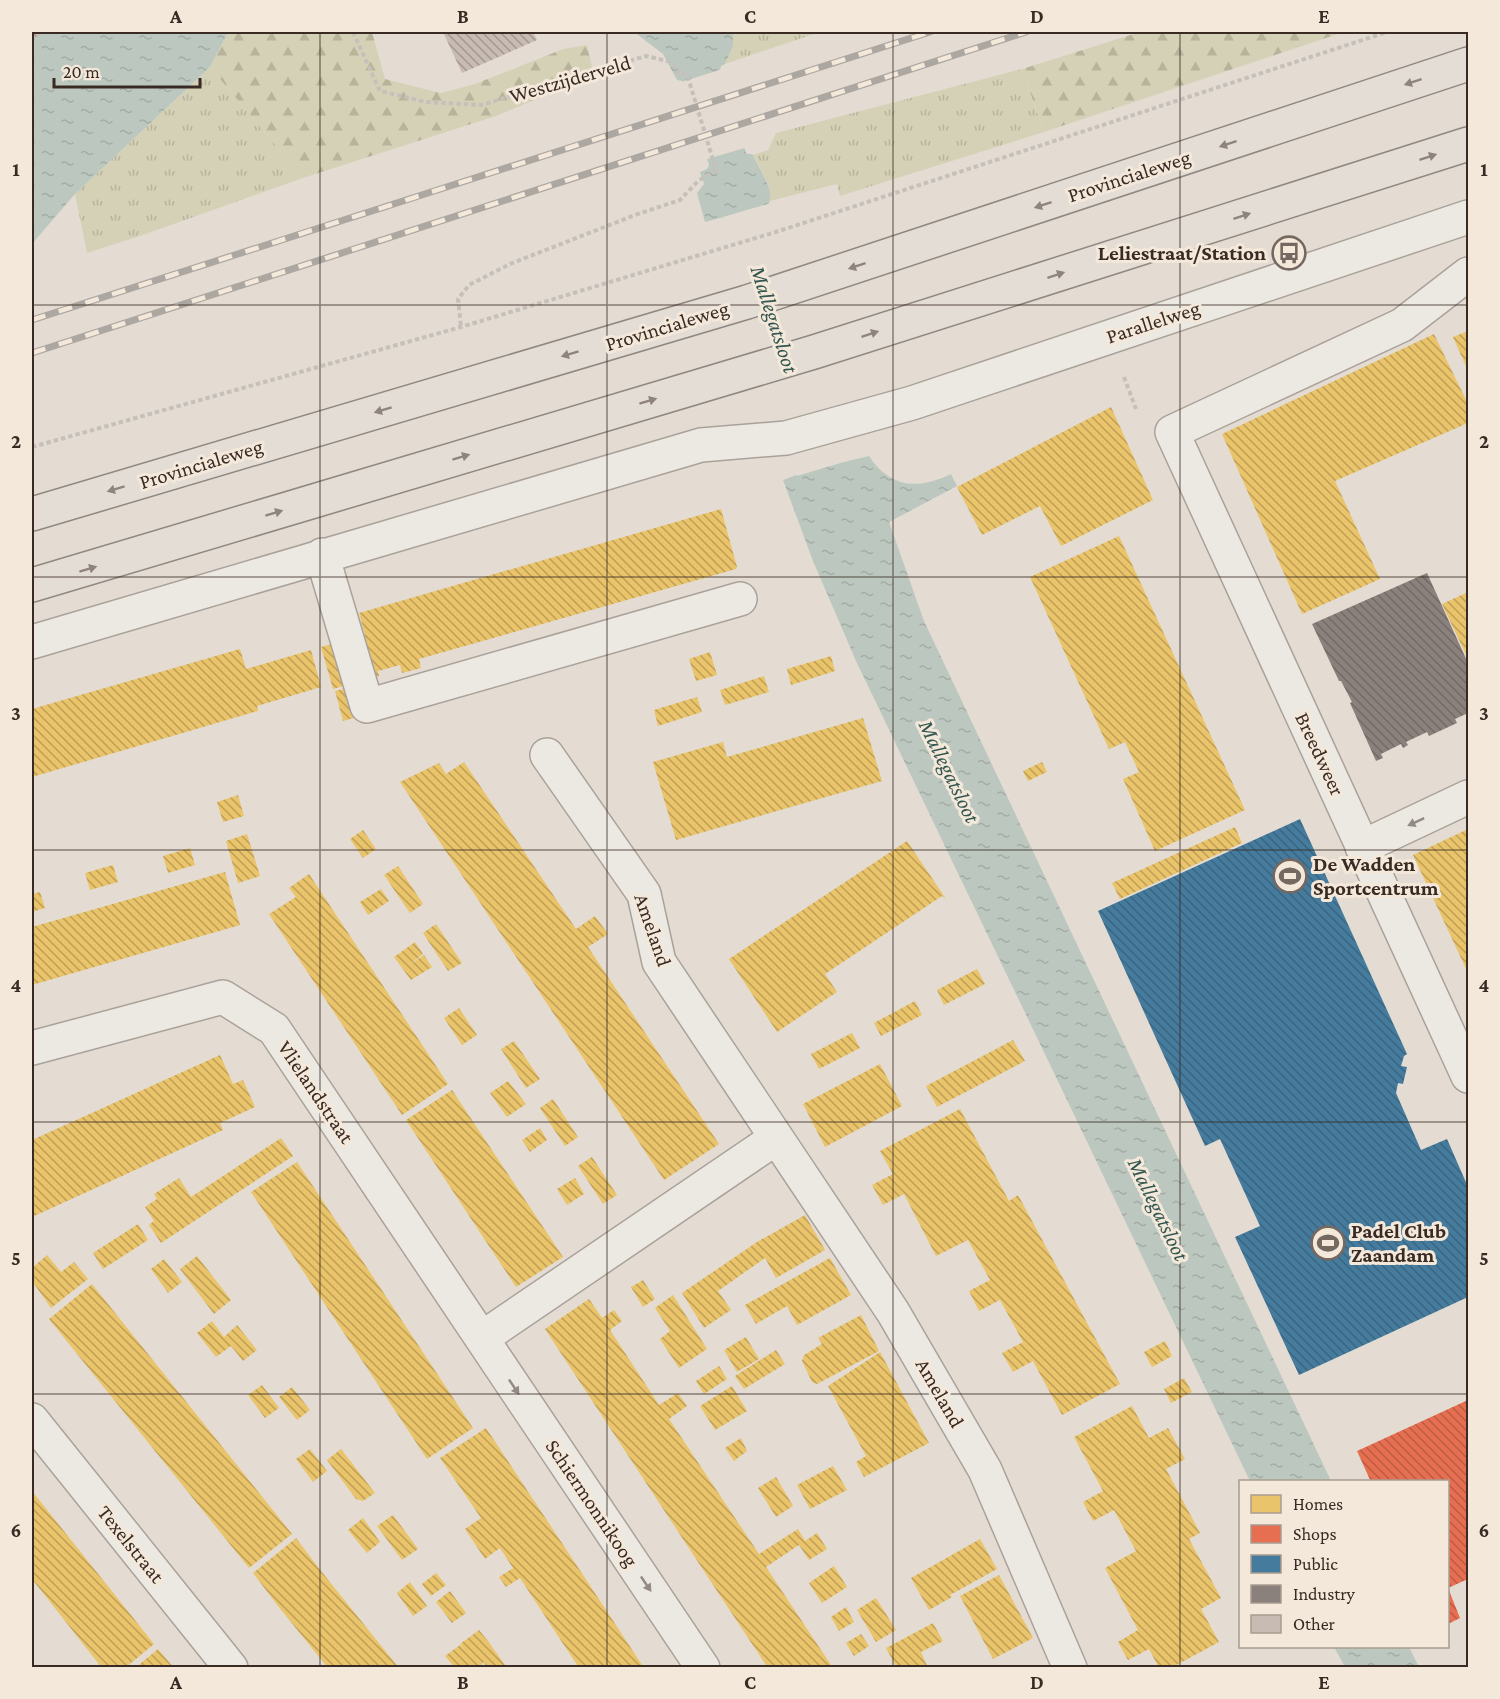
<svg xmlns="http://www.w3.org/2000/svg" width="1500" height="1699" font-family="'Crimson Pro',serif">
	<style>
		.grass { fill: url(#grass-tufts) }
		.forest { fill: url(#forest-firs) }
		.water { fill: url(#water-ripples) }
		.pier { fill: #e4dcd2 }
		.homes { fill: url(#homes-back-hatch) }
		.shops { fill: url(#shops-back-hatch) }
		.public { fill: url(#public-back-hatch) }
		.industry { fill: url(#industry-back-hatch) }
		.building { fill: url(#building-back-hatch) }
		.lines { fill: none; stroke-linecap: round; stroke-linejoin: round }
		.minor-casing { stroke: #aaa29a; stroke-width: 36 }
		.major-casing { stroke: #8f8881; stroke-width: 36 }
		.path { stroke: #c5c0ba; stroke-width: 4; stroke-dasharray: 4.5 3; stroke-linecap: butt }
		.minor { stroke: #ece9e3; stroke-width: 33 }
		.major { stroke: #e4ddd5; stroke-width: 33 }
		.rail-casing { stroke: #ada7a2; stroke-width: 7 }
		.rail { stroke: #f3e8da; stroke-width: 4.5; stroke-dasharray: 14; stroke-linecap: butt }
		.oneway { fill: #8e847c }
		.oneway2 { fill: #928a83 }
		.grid { fill: none; stroke: #392a23; stroke-width: 1.5; stroke-opacity: 0.55 }
		.labels { text-anchor: middle; stroke-width: 6; stroke-linejoin: round; paint-order: stroke }
		.street-label { font-size: 21px; fill: #392a23; stroke: #f3e8da }
		.poi-label { font-size: 21px; font-weight: bold; fill: #392a23; stroke: #f3e8da; text-anchor: start }
		.water-label { font-size: 22px; font-style: italic; fill: #335750; stroke: #f3e8da }
		.neatline { fill: none; stroke: #392a23; stroke-width: 2 }
		.grid-label { font-size: 20px; text-anchor: middle; font-weight: bold; fill: #392a23 }
	</style>
	<defs>
		<pattern id="grass-tufts" width="24" height="20" patternUnits="userSpaceOnUse" patternTransform="scale(1.5)"><rect width="24" height="20" fill="#d5d1b6"/><path d="M3 7l-1-3M5 7V3M7 7l1-3M15 17l-1-3M17 17v-4M19 17l1-3" fill="none" stroke="#b8b49c"/></pattern>
		<pattern id="forest-firs" width="22" height="20" patternUnits="userSpaceOnUse" patternTransform="scale(1.5)"><rect width="22" height="20" fill="#d5d1b6"/><path d="M5 1l3.5 6h-7zM16 11l3.5 6h-7z" fill="#b8b49c"/></pattern>
		<pattern id="water-ripples" width="26" height="14" patternUnits="userSpaceOnUse" patternTransform="scale(1.5)"><rect width="26" height="14" fill="#bcc8bf"/><path d="M2 4q2-2 4 0t4 0M15 11q2-2 4 0t4 0" fill="none" stroke="#a2aca4"/></pattern>
		<pattern id="homes-back-hatch" width="6" height="6" patternUnits="userSpaceOnUse" patternTransform="scale(1.5)"><rect width="6" height="6" fill="#e9c46a"/><path d="M-1 5l2 2M0 0l6 6M5-1l2 2" fill="none" stroke="#be9f57"/></pattern>
		<pattern id="shops-back-hatch" width="6" height="6" patternUnits="userSpaceOnUse" patternTransform="scale(1.5)"><rect width="6" height="6" fill="#e76f51"/><path d="M-1 5l2 2M0 0l6 6M5-1l2 2" fill="none" stroke="#bc5b43"/></pattern>
		<pattern id="public-back-hatch" width="6" height="6" patternUnits="userSpaceOnUse" patternTransform="scale(1.5)"><rect width="6" height="6" fill="#457b9d"/><path d="M-1 5l2 2M0 0l6 6M5-1l2 2" fill="none" stroke="#3b6580"/></pattern>
		<pattern id="industry-back-hatch" width="6" height="6" patternUnits="userSpaceOnUse" patternTransform="scale(1.5)"><rect width="6" height="6" fill="#8a817c"/><path d="M-1 5l2 2M0 0l6 6M5-1l2 2" fill="none" stroke="#726a65"/></pattern>
		<pattern id="building-back-hatch" width="6" height="6" patternUnits="userSpaceOnUse" patternTransform="scale(1.5)"><rect width="6" height="6" fill="#c8bbb3"/><path d="M-1 5l2 2M0 0l6 6M5-1l2 2" fill="none" stroke="#a39891"/></pattern>
	</defs>
	<rect width="100%" height="100%" fill="#e4dcd2"/>
	<path class="grass" d="M733,32H820L725,64L733,46Z
		M210,67L303,178L140,236L87,253L75,194Z
		M1022,69L1044,132L840,196L837,184L770,201L768,183L753,155L768,150L776,133Z"/>
	<path class="forest" d="M228,32H372L385,79L441,93L475,84L563,49L587,45L594,75L496,116L303,178L210,67Z
		M1140,32H1344L1044,132L1022,69Z"/>
	<path class="water" d="M32,32H228L210,67L75,194L32,244Z
		M634,32H733V46L725,64L721,66L720,70L746,153L753,155C759,170 776,189 768,206L844,462L869,456C890,488 918,490 951,474L957,486L889,522L924,621L1331,1481H1250L856,661L813,561L783,480L799,474L724,217L705,222L697,193L704,184L700,172L707,169L709,165L682,81L677,80L663,54Z
		M1334,1647H1409L1419,1667H1345Z"/>
	<path class="pier" d="M723,69L748,147L704,160L678,83Z
		M771,203L847,461L797,476L723,217Z"/>
	<path class="homes" d="M1468,331V371L1453,337Z
		M1434,334L1468,404V423L1335,481L1380,579L1302,614L1222,434Z
		M1111,407L1153,500L1061,546L1040,506L982,535L957,487Z
		M721,509L737,567L736,569L419,659L421,668L402,673L400,665L378,671L379,676L333,689L321,647L365,635L359,613Z
		M1119,536L1245,810L1155,851L1123,779L1139,772L1125,742L1109,749L1030,577Z
		M1468,592V659L1442,604Z
		M240,649L246,669L311,650L321,687L257,706L258,711L32,777V709Z
		M710,652L717,675L696,681L689,659Z
		M831,656L835,671L791,685L787,669Z
		M764,676L769,692L725,705L720,690Z
		M356,686L364,715L343,721L335,691Z
		M697,697L702,712L658,726L654,710Z
		M863,718L882,781L676,840L653,762L723,742L727,757Z
		M464,762L576,929L595,916L608,934L588,947L719,1144L664,1180L400,782L439,763L446,774Z
		M1042,762L1047,772L1028,781L1023,771Z
		M238,795L244,816L223,822L217,802Z
		M1235,827L1242,843L1120,899L1112,883Z
		M1468,829V973L1413,855Z
		M363,830L376,849L363,858L350,839Z
		M247,834L260,876L238,883L226,841Z
		M907,841L946,899L942,896L825,974L837,992L777,1032L729,959Z
		M190,848L195,865L168,873L163,856Z
		M113,865L118,882L90,890L85,873Z
		M398,866L423,904L410,913L384,875Z
		M225,872L240,925L32,985V927Z
		M309,874L448,1084L402,1115L269,914L296,897L289,888Z
		M381,889L389,901L368,915L360,902Z
		M40,892L45,908L32,912V894Z
		M436,924L462,963L448,971L423,933Z
		M415,942L423,954L409,965L424,955L432,967L411,980L394,957Z
		M977,969L985,984L944,1005L937,990Z
		M915,1001L922,1015L881,1036L874,1023Z
		M459,1008L477,1035L462,1045L444,1018Z
		M852,1033L860,1048L819,1069L811,1054Z
		M1013,1040L1025,1061L937,1107L926,1086Z
		M514,1041L540,1079L526,1088L501,1049Z
		M220,1055L233,1084L243,1080L255,1107L220,1123L223,1130L32,1217V1140Z
		M880,1064L902,1106L825,1147L803,1104Z
		M508,1081L526,1104L507,1117L490,1093Z
		M452,1090L563,1257L516,1287L406,1120Z
		M553,1099L578,1137L565,1146L540,1108Z
		M960,1109L1009,1201L1018,1195L1120,1384L1062,1415L1033,1361L1013,1372L1002,1353L1023,1342L1000,1300L979,1311L969,1291L990,1280L968,1240L936,1256L904,1194L883,1205L872,1185L893,1174L880,1151Z
		M540,1128L547,1140L530,1152L522,1140Z
		M281,1138L293,1156L161,1243L149,1225L154,1221L145,1207L157,1199L154,1194L179,1178L191,1197Z
		M592,1157L617,1195L603,1204L578,1166Z
		M297,1162L473,1428L427,1459L251,1192Z
		M575,1178L584,1194L567,1205L557,1189Z
		M805,1215L825,1250L776,1278L765,1258L718,1291L731,1310L704,1328L682,1293L757,1242Z
		M138,1224L148,1240L103,1269L93,1253Z
		M47,1255L61,1272L74,1262L88,1279L51,1308L32,1281V1268Z
		M197,1256L231,1300L214,1314L180,1269Z
		M830,1258L851,1295L797,1325L787,1306L756,1324L745,1305Z
		M164,1259L182,1282L168,1293L151,1269Z
		M643,1280L655,1299L643,1307L631,1287Z
		M92,1284L292,1534L249,1568L49,1319Z
		M673,1295L707,1349L679,1368L660,1339L670,1331L655,1308Z
		M589,1299L602,1318L614,1310L622,1321L610,1330L659,1405L678,1393L687,1406L669,1419L759,1554L798,1529L805,1541L817,1533L827,1549L809,1560L799,1545L766,1567L833,1668H768L721,1597L545,1329Z
		M861,1315L879,1351L817,1384L812,1382L802,1361L804,1355L822,1344L818,1338Z
		M212,1321L224,1337L237,1325L257,1350L243,1361L231,1346L216,1357L197,1333Z
		M746,1337L759,1359L737,1372L724,1350Z
		M1165,1341L1172,1356L1152,1367L1144,1352Z
		M776,1350L785,1364L744,1389L735,1376Z
		M880,1352L929,1443L864,1477L856,1462L866,1456L828,1386Z
		M719,1366L727,1379L704,1394L696,1381Z
		M1184,1378L1192,1392L1171,1403L1164,1389Z
		M262,1385L279,1408L265,1418L248,1395Z
		M732,1386L747,1411L715,1430L700,1406Z
		M292,1387L310,1410L297,1420L279,1397Z
		M1132,1406L1149,1438L1168,1428L1185,1459L1166,1469L1200,1533L1189,1539L1221,1598L1201,1609L1219,1642L1171,1668H1159L1149,1649L1128,1660L1118,1642L1138,1630L1105,1568L1136,1551L1114,1510L1093,1521L1083,1502L1103,1491L1074,1437Z
		M486,1428L585,1578L644,1668H579L520,1578L506,1587L499,1577L513,1568L500,1548L485,1559L465,1529L481,1518L440,1458Z
		M741,1438L747,1451L734,1461L725,1448Z
		M310,1449L327,1471L313,1482L296,1459Z
		M341,1449L375,1493L363,1501L356,1499L327,1460Z
		M833,1466L847,1490L810,1509L797,1485Z
		M776,1477L793,1506L776,1517L758,1488Z
		M32,1491L154,1644L125,1668H102L32,1579Z
		M393,1515L418,1549L402,1560L377,1526Z
		M363,1518L380,1542L367,1553L348,1530Z
		M296,1538L321,1571L399,1668H328L278,1606L253,1573Z
		M980,1539L997,1569L950,1595L952,1597L929,1610L911,1578Z
		M834,1566L847,1587L822,1603L809,1583Z
		M436,1573L446,1585L431,1596L422,1584Z
		M999,1575L1033,1638L993,1659L960,1596Z
		M410,1582L427,1606L413,1616L397,1593Z
		M450,1591L466,1613L452,1623L436,1602Z
		M876,1598L896,1630L876,1642L857,1610Z
		M846,1607L854,1622L839,1631L831,1617Z
		M933,1623L943,1641L921,1652L928,1668H897L886,1648Z
		M479,1630L488,1641L507,1668H487L484,1662L478,1668H455L445,1656L460,1645L464,1650L460,1644Z
		M861,1634L869,1646L854,1656L846,1643Z
		M158,1649L174,1668H135Z"/>
	<path class="shops" d="M1468,1400V1579L1448,1588L1460,1618L1448,1624V1482H1371L1357,1451Z"/>
	<path class="public" d="M1300,819L1407,1054L1404,1056L1401,1066L1407,1067L1403,1084L1398,1083L1396,1093L1421,1150L1447,1139L1468,1187V1297L1299,1375L1235,1237L1260,1226L1220,1139L1205,1146L1098,911Z"/>
	<path class="industry" d="M1427,573L1468,663V713L1455,719L1457,723L1429,736L1427,732L1406,742L1408,745L1403,748L1401,744L1381,754L1383,758L1376,761L1350,703L1352,702L1341,681H1339L1312,624Z"/>
	<path class="building" d="M32,32H45L32,39Z
		M443,32H533L537,40L462,73Z"/>
	<g class="lines">
		<g class="minor-casing">
			<path id="minor" d="M1468,274L1402,325L1172,432L1468,1076
				M322,555L367,706L740,599
				M32,642L701,445L786,438L912,403L1468,217
				M547,755L644,894L659,962L893,1312L985,1470L1070,1668
				M1362,847L1468,797
				M32,1048L223,997L274,1029L703,1668
				M482,1338L776,1138
				M32,1420L231,1668"/>
		</g>
		<g class="major-casing">
			<path id="major" d="M32,514L747,302L1468,64
				M32,585L814,352L1468,144"/>
		</g>
		<path class="path" d="M353,32L380,91L426,102L481,105L646,56L671,62L679,74H687L716,170L698,181L680,200L635,215L510,264L469,285L458,299L461,327
			M1124,377L1136,409
			M32,447L461,327L779,231L1387,32"/>
		<use href="#minor" class="minor"/>
		<use href="#major" class="major"/>
		<g class="rail-casing">
			<path id="rail" d="M32,320L930,32
				M32,353L1026,32"/>
		</g>
		<use href="#rail" class="rail"/>
	</g>
	<defs><path id="oneway-solid" d="M-6-.8H1V-3.2L6.5 0L1 3.2V.8H-6Z" transform="scale(1.5)"/></defs>
	<g class="oneway">
		<use href="#oneway-solid" transform="translate(1413 82) rotate(162)"/>
		<use href="#oneway-solid" transform="translate(1228 144) rotate(162)"/>
		<use href="#oneway-solid" transform="translate(1428 157) rotate(-18)"/>
		<use href="#oneway-solid" transform="translate(1043 205) rotate(162)"/>
		<use href="#oneway-solid" transform="translate(1242 216) rotate(-18)"/>
		<use href="#oneway-solid" transform="translate(857 266) rotate(162)"/>
		<use href="#oneway-solid" transform="translate(1056 275) rotate(-18)"/>
		<use href="#oneway-solid" transform="translate(870 334) rotate(-18)"/>
		<use href="#oneway-solid" transform="translate(570 354) rotate(163)"/>
		<use href="#oneway-solid" transform="translate(648 401) rotate(-17)"/>
		<use href="#oneway-solid" transform="translate(383 410) rotate(163)"/>
		<use href="#oneway-solid" transform="translate(461 457) rotate(-17)"/>
		<use href="#oneway-solid" transform="translate(116 489) rotate(163)"/>
		<use href="#oneway-solid" transform="translate(274 513) rotate(-17)"/>
		<use href="#oneway-solid" transform="translate(88 569) rotate(-17)"/>
	</g>
	<g class="oneway2">
		<use href="#oneway-solid" transform="translate(1416 822) rotate(155)"/>
		<use href="#oneway-solid" transform="translate(514 1387) rotate(56)"/>
		<use href="#oneway-solid" transform="translate(646 1584) rotate(56)"/>
	</g>
	<path class="grid" d="M320,32V1668M607,32V1668M893,32V1668M1180,32V1668M32,305H1468M32,577H1468M32,850H1468M32,1122H1468M32,1394H1468"/>
	<defs>
		<g id="bus-ring" transform="scale(1.725)"><circle r="9.5" fill="#f3e8da" stroke="#756860" stroke-width="1.5"/><path d="M-5-6H5V4H4V6H2V4H-2V6H-4V4H-5ZM-3.5-4V0h7V-4ZM-3.5 1.2v1.5H-2V1.2ZM2 1.2v1.5H3.5V1.2Z" fill="#756860"/></g>
		<g id="stadium-ring" transform="scale(1.725)"><circle r="9.5" fill="#f3e8da" stroke="#756860" stroke-width="1.5"/><path d="M0-5a6.5 5 0 1 0 0 10a6.5 5 0 1 0 0-10ZM-3.5-1.8h7v3.6h-7Z" fill="#756860"/></g>
	</defs>
	<g fill-rule="evenodd">
		<use href="#bus-ring" x="1289" y="253"/>
		<use href="#stadium-ring" x="1290" y="876"/>
		<use href="#stadium-ring" x="1328" y="1243"/>
	</g>
	<g class="labels">
		<g class="street-label">
			<text transform="translate(570 79) rotate(-16)" y="7">Westzijderveld</text>
			<text transform="translate(1129 176) rotate(-18)" y="7">Provincialeweg</text>
			<text transform="translate(1153 322) rotate(-18)" y="7">Parallelweg</text>
			<text transform="translate(667 326) rotate(-17)" y="7">Provincialeweg</text>
			<text transform="translate(201 464) rotate(-17)" y="7">Provincialeweg</text>
			<text transform="translate(1320 754) rotate(65)" y="7">Breedweer</text>
			<text transform="translate(653 930) rotate(71)" y="7">Ameland</text>
			<text transform="translate(316 1092) rotate(56)" y="7">Vlielandstraat</text>
			<text transform="translate(940 1393) rotate(60)" y="7">Ameland</text>
			<text transform="translate(592 1503) rotate(56)" y="7">Schiermonnikoog</text>
			<text transform="translate(131 1544) rotate(51)" y="7">Texelstraat</text>
		</g>
		<g class="poi-label">
			<text x="1266" y="260" text-anchor="end">Leliestraat/Station</text>
			<text x="1313" y="871">De Wadden<tspan x="1313" dy="24">Sportcentrum</tspan></text>
			<text x="1351" y="1238">Padel Club<tspan x="1351" dy="24">Zaandam</tspan></text>
		</g>
		<g class="water-label">
			<text transform="translate(775 319) rotate(72)" y="8">Mallegatsloot</text>
			<text transform="translate(950 771) rotate(64)" y="8">Mallegatsloot</text>
			<text transform="translate(1159 1209) rotate(64)" y="8">Mallegatsloot</text>
		</g>
	</g>
	<rect width="1500" height="1699" fill="none" stroke="#f3e8da" stroke-width="66"/>
	<rect x="1239" y="1480" width="210" height="168" fill="#f3e8da" stroke="#a99c91" stroke-width="1.5"/>
	<rect x="1251" y="1495" width="30" height="18" fill="#e9c46a" stroke="#a99c91" stroke-width="1.5"/>
	<text x="1293" y="1510" font-size="18" fill="#392a23">Homes</text>
	<rect x="1251" y="1525" width="30" height="18" fill="#e76f51" stroke="#a99c91" stroke-width="1.5"/>
	<text x="1293" y="1540" font-size="18" fill="#392a23">Shops</text>
	<rect x="1251" y="1555" width="30" height="18" fill="#457b9d" stroke="#a99c91" stroke-width="1.5"/>
	<text x="1293" y="1570" font-size="18" fill="#392a23">Public</text>
	<rect x="1251" y="1585" width="30" height="18" fill="#8a817c" stroke="#a99c91" stroke-width="1.5"/>
	<text x="1293" y="1600" font-size="18" fill="#392a23">Industry</text>
	<rect x="1251" y="1615" width="30" height="18" fill="#c8bbb3" stroke="#a99c91" stroke-width="1.5"/>
	<text x="1293" y="1630" font-size="18" fill="#392a23">Other</text>
	<path d="M54 78v9h146v-9" fill="none" stroke="#392a23" stroke-width="3"/>
	<text x="63" y="78" font-size="18" fill="#392a23" stroke="#f3e8da" stroke-width="4.5" paint-order="stroke">20 m</text>
	<rect x="33" y="33" width="1434" height="1633" class="neatline"/>
	<g class="grid-label">
		<text x="176" y="23">A</text>
		<text x="463" y="23">B</text>
		<text x="750" y="23">C</text>
		<text x="1037" y="23">D</text>
		<text x="1324" y="23">E</text>
		<text x="16" y="176">1</text>
		<text x="1484" y="176">1</text>
		<text x="16" y="448">2</text>
		<text x="1484" y="448">2</text>
		<text x="16" y="720">3</text>
		<text x="1484" y="720">3</text>
		<text x="16" y="992">4</text>
		<text x="1484" y="992">4</text>
		<text x="16" y="1265">5</text>
		<text x="1484" y="1265">5</text>
		<text x="16" y="1537">6</text>
		<text x="1484" y="1537">6</text>
		<text x="176" y="1689">A</text>
		<text x="463" y="1689">B</text>
		<text x="750" y="1689">C</text>
		<text x="1037" y="1689">D</text>
		<text x="1324" y="1689">E</text>
	</g>
</svg>
